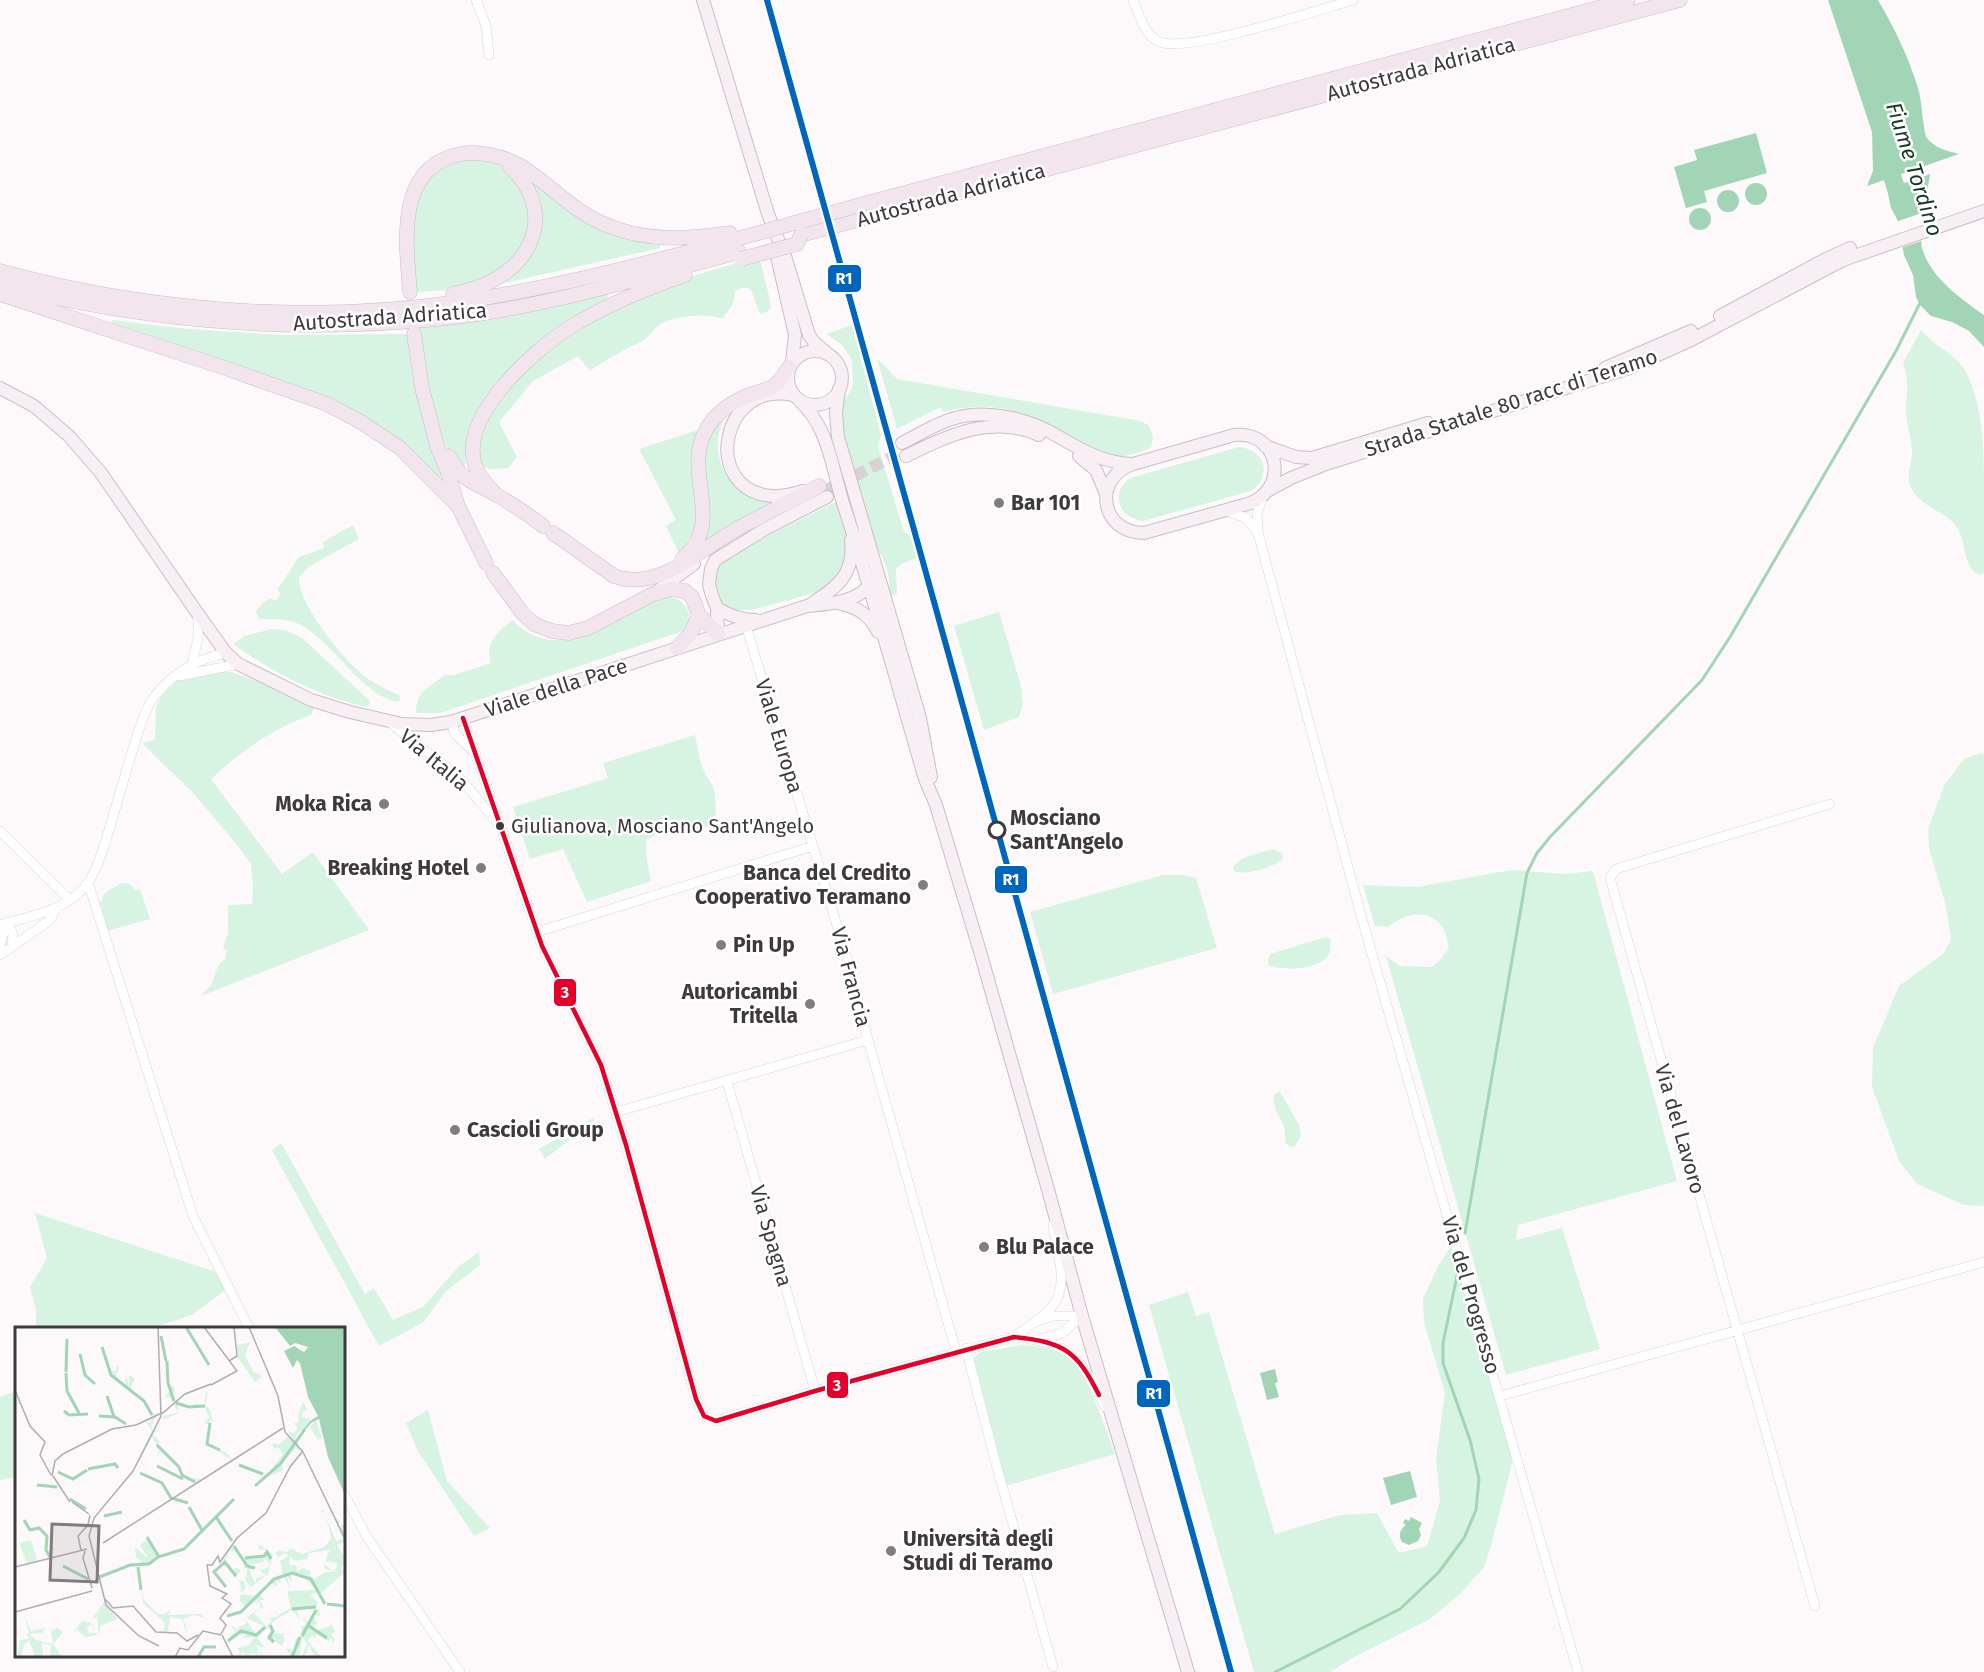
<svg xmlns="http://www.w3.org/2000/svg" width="1984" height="1672" font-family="'Fira Sans',sans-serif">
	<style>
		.green { fill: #d6f4e1 }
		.water { fill: #a1d5b6 }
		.pier { fill: #fdf9fb }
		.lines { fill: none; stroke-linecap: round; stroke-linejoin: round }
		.stream { stroke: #a1d5b6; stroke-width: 3 }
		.river { stroke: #a1d5b6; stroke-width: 18 }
		.major-tunnel { stroke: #d7d3d5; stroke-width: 12; stroke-dasharray: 12 6; stroke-linecap: butt }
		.minor-casing { stroke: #d8d4d6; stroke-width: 10 }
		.major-casing { stroke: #ccbcc7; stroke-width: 14 }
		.highway-casing { stroke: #ccbcc7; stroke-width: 15 }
		.minor { stroke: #fffefe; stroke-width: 9 }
		.major { stroke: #f7eff4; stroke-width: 12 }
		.highway { stroke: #f3e5ee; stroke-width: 14 }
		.highway-bridge-casing { stroke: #ccbcc7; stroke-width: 15; stroke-linecap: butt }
		.highway-bridge { stroke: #f3e5ee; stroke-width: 14 }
		.bus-1-casing { stroke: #fff; stroke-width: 9 }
		.bus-1 { stroke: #e4002b; stroke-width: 4.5 }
		.rail-1-casing { stroke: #fff; stroke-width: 10 }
		.rail-1 { stroke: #0065bd; stroke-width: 6 }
		.poi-dot { fill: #817c7f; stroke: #fff; stroke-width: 2 }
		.bus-dot { fill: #3e393c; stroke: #fff; stroke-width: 2 }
		.stop-dot { fill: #fff; stroke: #3e393c; stroke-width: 3 }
		.labels { text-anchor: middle; stroke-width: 5; stroke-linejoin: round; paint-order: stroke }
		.bus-label { font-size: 20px; fill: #3e393c; stroke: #fff; text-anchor: start }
		.street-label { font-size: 21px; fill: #3e393c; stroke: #fff }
		.poi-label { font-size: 21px; font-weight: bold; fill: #3e393c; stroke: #fff; text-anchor: start }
		.stop-label { font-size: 21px; font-weight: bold; fill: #3e393c; stroke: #fff; text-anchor: start }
		.water-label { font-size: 22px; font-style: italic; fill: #163725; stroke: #fff }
		.inset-river { fill: none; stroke: #a1d5b6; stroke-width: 3 }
		.inset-road { fill: none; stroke: #b1acaf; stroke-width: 1.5 }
		.view { fill: #817c7f; fill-opacity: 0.15; stroke: #817c7f; stroke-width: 3 }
		.inset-edge { fill: none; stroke: #3e393c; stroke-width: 3 }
		.line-badge { stroke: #fff; stroke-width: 2 }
		.badge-label { font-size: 16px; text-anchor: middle; font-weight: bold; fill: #fff }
	</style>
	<rect width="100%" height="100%" fill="#fdf9fb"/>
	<path class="green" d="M476,158L498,163L509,172L529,205V230L515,257L491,276L450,290L415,292C412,249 401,181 452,162C459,159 468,159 476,158Z
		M530,181L541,189L659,241L660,248L500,284L497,281L530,249Z
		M759,256L770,300L771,307L768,311L762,314L759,312L751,290C745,286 740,288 735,292L733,304L722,319C708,312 673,316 659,325C653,330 649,337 642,341C623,351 607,358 590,371L578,356L533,381L499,422L517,457L508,468L489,469L481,465L477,440L482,425L513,380L570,331L686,278Z
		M608,293L607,299C559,321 517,355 488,400C474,420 463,438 466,464L463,466C428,436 422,370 417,326Z
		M113,320L187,329L282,335L407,334C411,383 424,430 442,476L437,478L407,446L389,432L324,397L111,326Z
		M852,325L881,435L878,446L904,532L910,535L916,558L901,564L896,569L897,594L889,596C891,577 886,558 873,544L840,426L842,402L850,392L853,385L852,360L841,344L826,334Z
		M1921,330C1933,346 1955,353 1965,370C1984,407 1984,450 1984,491C1984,518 1984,546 1984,573L1980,575C1962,566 1967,547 1959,531C1950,512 1923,509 1912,490C1905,477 1911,466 1912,454C1912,440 1907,426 1906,413C1906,391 1910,386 1903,363Z
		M877,358L897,379L1141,421L1149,426L1153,437L1151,448C1137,453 1119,460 1105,456C1094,452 1082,444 1072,438C1024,413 998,398 943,412L941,407L897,429Z
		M725,417C710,444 719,478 746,494C756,500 767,501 778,502L698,546L705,437Z
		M698,430C686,465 700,487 697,520C695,533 686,543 679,554L666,526L676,520L639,449Z
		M1239,447C1265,450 1273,475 1251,491L1143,521C1119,518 1109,494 1130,478Z
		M837,501L849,543L848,561L829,587L815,593L752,610H732L722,605L715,591L714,583L716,569L720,564L746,547Z
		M353,525L359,539L308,567L299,578C298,605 348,666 370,680C379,686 389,691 399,695L401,698L398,702C362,696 334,643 301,625C288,618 274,620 260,619L255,612L263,603L271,598L276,601L281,593L277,590L299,557L324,548L323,542Z
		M666,596C683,599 692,608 689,626L683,631L440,713H416C416,691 429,687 445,675H454L491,663C484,643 498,632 512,620C563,671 614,611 666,596Z
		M999,612L1021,686L1023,704L1019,717L984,730L954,626Z
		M272,629L285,630L302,638L369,700L370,704L367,707C320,697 272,672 233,644L244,636Z
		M205,672H231L259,682L314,708L311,715C273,728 240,752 211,779L282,874L313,852L369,930L201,996L211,985L219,964L225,959L227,951L223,947L228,933V905L252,904L253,885L251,864L234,841L193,793L142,743L155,740L156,708L162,695L179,679Z
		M695,735C698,747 699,762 705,773C708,780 712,783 714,790C717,802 714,812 717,824L687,831L685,825L668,828L646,840L647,860L651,881L587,902L563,849L530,859L513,807L608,778L603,763Z
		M1981,753L1984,754V1206L1964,1205L1917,1184L1899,1161L1872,1087L1873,1048L1899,986L1944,953L1951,939L1946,906L1929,848L1928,829L1945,784L1964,759Z
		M1273,849L1282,853L1283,858C1272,869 1250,874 1235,872L1233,867L1239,861L1246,857Z
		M1511,870L1565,874L1593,871L1677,1181L1518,1225L1516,1240L1562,1228L1600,1349L1506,1375L1386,956L1400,966L1432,967L1442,958L1449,947C1447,941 1446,933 1443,928C1428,907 1405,913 1388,927L1375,926L1363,885L1417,887Z
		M1163,875H1182L1196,878L1217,948L1053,994L1030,912Z
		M122,883L130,884L135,890L140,889L150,919L107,931L98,902L102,901C102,891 114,888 122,883Z
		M1326,937L1331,940C1330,945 1331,951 1329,954C1319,971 1285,970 1269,966L1268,960L1270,954Z
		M1280,1092L1299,1125L1301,1136L1295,1146L1291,1147L1286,1144L1284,1126L1276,1111L1273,1098L1276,1093Z
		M593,1118L594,1121L545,1159L539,1149Z
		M281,1143L365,1294L374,1288L393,1320L423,1307L459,1266L479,1252L480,1265L445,1292L424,1322L379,1346L272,1150Z
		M35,1213L219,1273L227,1289L192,1315L152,1328H36V1310L30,1287L47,1258Z
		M1452,1245L1513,1459L1491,1546L1484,1567L1460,1594L1430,1619L1356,1656L1330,1672H1254L1149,1305L1188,1292L1196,1316L1209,1312L1275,1534L1340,1515L1377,1513L1399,1553L1427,1546L1440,1501L1436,1458L1445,1393L1424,1322L1423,1299L1438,1266Z
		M1023,1345C1038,1346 1060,1349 1072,1360C1087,1374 1107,1432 1115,1454L1006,1486L972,1359L981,1352Z
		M16,1391V1477L0,1480V1397Z
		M428,1410L447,1481L490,1528L474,1536L418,1451L406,1423Z"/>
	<path class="water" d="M1828,0H1878C1894,27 1909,58 1918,88C1922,99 1923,132 1927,138C1934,148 1948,151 1959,154L1867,186L1873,171L1872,132Z
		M1756,133L1767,173L1704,191L1707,202L1686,208L1674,167L1697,160L1694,150Z
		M1930,174C1928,189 1919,236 1922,248C1930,277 1961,299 1984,315V347L1969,331L1952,322L1931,316L1920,305L1916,297L1913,275L1904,255L1897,219L1891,208L1887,189Z
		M1745 194a11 11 0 1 1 22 0a11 11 0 1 1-22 0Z
		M1717 201a11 11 0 1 1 22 0a11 11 0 1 1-22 0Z
		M1689 219a11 11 0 1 1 22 0a11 11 0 1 1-22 0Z
		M1275,1369L1278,1382L1275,1383L1279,1397L1267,1400L1260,1373Z
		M1410,1471L1417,1497L1391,1505L1383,1478Z
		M1411,1517L1422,1523L1419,1529L1421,1535L1418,1541L1409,1545L1402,1542C1398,1535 1400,1529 1406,1525L1403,1523L1405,1519L1409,1521Z"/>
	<path class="pier" d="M1928,211L1925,240L1900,248L1895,222Z"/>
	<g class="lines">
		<path class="stream" d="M1465,1233L1527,873L1537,853L1550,837L1702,680L1730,637L1896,351L1920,303
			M1275,1672L1400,1609L1439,1572L1464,1538L1476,1510L1479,1479L1470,1440L1443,1363V1343L1458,1271"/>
		<path class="river" d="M1885,154L1902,207"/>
		<path class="major-tunnel" d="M823,492L908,449"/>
		<g class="minor-casing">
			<path id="minor" d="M476,0L486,26L489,55
				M1133,0C1139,14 1144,36 1160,42C1188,53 1318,10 1353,0
				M1263,496L1257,514L1258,533L1362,919L1578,1672
				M1224,510L1246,518L1258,533
				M746,626L846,955L868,1040L956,1351
				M192,664L198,638V614
				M180,676L238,664
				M463,718L542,946L601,1065L626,1145L696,1399L704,1416L716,1421L815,1391L1014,1337C1073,1343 1080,1357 1105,1407
				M389,722L459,777L497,822
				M451,722L456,735L472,750
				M0,831L70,900
				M88,882L193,1216L249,1328
				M7,922L13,934L12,947
				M0,925C26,917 60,912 80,892C94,879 100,858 106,840C115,811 123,781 132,752C137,737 141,720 149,705C165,677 196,659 226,653
				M537,932L813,846
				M0,945L7,922
				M0,955L50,920L57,907
				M727,1081L815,1391
				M616,1112L868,1040
				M1038,1321L1053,1316H1082
				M1014,1337C1026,1328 1041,1319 1051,1308C1071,1286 1056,1250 1053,1225
				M1041,1339L1062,1333L1082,1316
				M966,1348L996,1464L1053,1667
				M1500,1396L1984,1262
				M344,1494L367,1537L460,1672
				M1815,1606L1610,878L1616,869L1830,804"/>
		</g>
		<g class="major-casing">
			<path id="major" d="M703,0L768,214L786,259L809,335L814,342L828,354
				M776,252L795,335L792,362
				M1720,316L1826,259L1850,248
				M788 378a27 27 0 1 1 54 0a27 27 0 1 1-54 0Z
				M1605,368L1691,331
				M0,388L34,406L69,436L101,473L198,614L226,653L238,664L311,700L350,712L402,724L431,725L451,722L807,606C829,604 861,602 872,581
				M839,389L836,413L838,437L920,718L931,777
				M793,395C721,379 700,490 772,496C782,497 793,494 803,491
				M799,400C829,428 831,465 843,503C873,594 898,687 925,779L936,805L979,948L1049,1193L1082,1316L1188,1672
				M1234,435C1277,430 1291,485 1251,503L1144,533C1100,533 1092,478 1133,464Z
				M902,443C918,435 935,424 952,419C987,408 1029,419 1059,437C1083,451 1104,463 1132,464
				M1265,446L1296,457L1312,458L1428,423
				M906,456C949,435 992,414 1039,435
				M1079,456L1096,470L1106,494
				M1267,491L1291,478L1326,464L1629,368L1693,339L1843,260L1984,211
				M864,526L869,558
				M655,593L694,564
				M837,603C856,607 869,613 878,632
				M811,604C837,587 855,575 851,540
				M717,608C730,616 740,619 756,620
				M718,634L717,608L712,596L709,584L711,569L715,560L765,529L827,497"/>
		</g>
		<g class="highway-casing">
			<path id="highway" d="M871,202L1628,0
				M801,235L1680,0
				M0,271C146,311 308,324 459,302C559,287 657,261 755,234
				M0,285C150,322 293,334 447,318C546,307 643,277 739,252
				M410,292C406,243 395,166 461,154C479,151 503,156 519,165C551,184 572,212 609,226C649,242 689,239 730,233
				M0,294L225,368L327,404L361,422L400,448L458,506
				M453,294C466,291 480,288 492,281C540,256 551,205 510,167
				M414,334L422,388L437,446L448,472L458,506L486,563
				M449,456C463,484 476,482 500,497C515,506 529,515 543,526
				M496,495C488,486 479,477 475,465C459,416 533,351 569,328C605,305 645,289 685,275
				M553,533L614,576C656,592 696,553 730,533C759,516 790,502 819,486
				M682,559C723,526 689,482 701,442C708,418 727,404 749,395C758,392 768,390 775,385C781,380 785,373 789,367
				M493,573L523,614L534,624L552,631L569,633L588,628L651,595L671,589L685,591L692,597L699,615L718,634
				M677,648L691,633L699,615"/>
		</g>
		<use href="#minor" class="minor"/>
		<use href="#major" class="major"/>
		<use href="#highway" class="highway"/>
		<g class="highway-bridge-casing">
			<path id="highway-bridge" d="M755,234L871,202
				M741,259L797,244L801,235"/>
		</g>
		<use href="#highway-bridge" class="highway-bridge"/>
		<g class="bus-1-casing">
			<path id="bus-1" d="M463,718L542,946L601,1065L626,1145L696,1399L704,1416L716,1421L815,1391L1014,1337C1064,1342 1077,1351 1099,1395"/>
		</g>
		<use href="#bus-1" class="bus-1"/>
		<g class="rail-1-casing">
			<path id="rail-1" d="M767,0L1231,1672"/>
		</g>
		<use href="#rail-1" class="rail-1"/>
	</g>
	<g class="poi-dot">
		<circle cx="999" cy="503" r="6"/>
		<circle cx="384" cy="804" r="6"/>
		<circle cx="481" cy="868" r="6"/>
		<circle cx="923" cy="885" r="6"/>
		<circle cx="721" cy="945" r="6"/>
		<circle cx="810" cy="1004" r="6"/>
		<circle cx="455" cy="1130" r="6"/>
		<circle cx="984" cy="1247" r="6"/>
		<circle cx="891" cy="1551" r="6"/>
	</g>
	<circle class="bus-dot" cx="500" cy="826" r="5"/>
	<circle class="stop-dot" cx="997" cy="830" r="8"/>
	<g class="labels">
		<g class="bus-label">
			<text x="511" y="833">Giulianova, Mosciano Sant'Angelo</text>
		</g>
		<g class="street-label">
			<text transform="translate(1421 69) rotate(-15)" y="7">Autostrada Adriatica</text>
			<text transform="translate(951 195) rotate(-15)" y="7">Autostrada Adriatica</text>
			<text transform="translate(390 317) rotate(-4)" y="7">Autostrada Adriatica</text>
			<text transform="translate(1511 403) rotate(-18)" y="7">Strada Statale 80 racc di Teramo</text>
			<text transform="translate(556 688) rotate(-18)" y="7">Viale della Pace</text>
			<text transform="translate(779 736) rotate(73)" y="7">Viale Europa</text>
			<text transform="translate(434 760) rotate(40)" y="7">Via Italia</text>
			<text transform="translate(851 977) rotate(75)" y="7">Via Francia</text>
			<text transform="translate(1680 1129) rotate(74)" y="7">Via del Lavoro</text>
			<text transform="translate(771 1236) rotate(74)" y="7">Via Spagna</text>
			<text transform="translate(1471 1295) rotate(74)" y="7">Via del Progresso</text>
		</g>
		<g class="poi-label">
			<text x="1011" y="510">Bar 101</text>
			<text x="372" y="811" text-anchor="end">Moka Rica</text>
			<text x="469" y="875" text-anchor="end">Breaking Hotel</text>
			<text x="911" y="880" text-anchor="end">Banca del Credito<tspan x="911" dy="24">Cooperativo Teramano</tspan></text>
			<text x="733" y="952">Pin Up</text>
			<text x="798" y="999" text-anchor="end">Autoricambi<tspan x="798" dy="24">Tritella</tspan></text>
			<text x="467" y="1137">Cascioli Group</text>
			<text x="996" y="1254">Blu Palace</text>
			<text x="903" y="1546">Università degli<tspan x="903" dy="24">Studi di Teramo</tspan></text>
		</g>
		<g class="stop-label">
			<text x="1010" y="825">Mosciano<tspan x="1010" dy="24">Sant'Angelo</tspan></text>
		</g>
		<g class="water-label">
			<text transform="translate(1915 169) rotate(72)" y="8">Fiume Tordino</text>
		</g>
	</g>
	<g transform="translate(15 1327)">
		<rect width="330" height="330" fill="#fdf9fb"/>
		<path d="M235,15L230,28L238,44L247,49L240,55L223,31L222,18ZM102,38L103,39L104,42L100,51L110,57L111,46L114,62V48L120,51L115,63L129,73L138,87L143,86L136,99L138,104L146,101L138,107L144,114L143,120L159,132L171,151L187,152L179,156L175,153L174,154L160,149L173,153L167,148L156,130L146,125L141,129L145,123L137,110L125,133L129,139L124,134L137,104L131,95L136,96L137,87L129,75L96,49L95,44H101ZM152,56L160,61L157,71L173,80L181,77L189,78L191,66L193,64L190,78L195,83L198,95L195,93L192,117L212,126L218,134L191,116L194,97H189L194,90L189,79L174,81L163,77V86L151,92L147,91L149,73L147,90L163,85L155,70L149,71L156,62ZM288,75L293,83L286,85L285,87L288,85L287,90L296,92L281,109L279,119L301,93L307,111L303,113L295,100L283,114L284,123L281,121L267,136L268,144L250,150L268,127L263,120L259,122L257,116L265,117L272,110L277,111L273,104L279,106L283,101L279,96L284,95L283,87ZM302,177L306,184L310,182L307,186L315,199L321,214L330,211L327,210L319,190L325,194L324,199L330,197V215L322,218L330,231L326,243L330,245L305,267L309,278L302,265L295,268L303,275L300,281L281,282L285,292L277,283L259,294L255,298L260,306L271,307L267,309L270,311L267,319L252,309L258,303L254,299L242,311L251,321L239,318L243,321V324L245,325L246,326L247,330L242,324L241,321L243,330L239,325L233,330L239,320L231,330L229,325L221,330L225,325L222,321L234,318L240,310L227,311L233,306L225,309L224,306L213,315L218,309L213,308L223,306L217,301V299L225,304L223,300L231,297L230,292L241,307L250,300L232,291L240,284L248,280L239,286L251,299L257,294L254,292L263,289L257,282L263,288L276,281L272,264L301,263L286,247H276V255L272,249L275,261L269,250L265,252L267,257L261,252L263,259L260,253L262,260L255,256L259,263L254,257L243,266L250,273H244L249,280L245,281V277L240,271L243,277L238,274L228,284L224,287H220L217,296L220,287L231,280L224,274L226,267L240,269L244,264L257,252L262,251L261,243L263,250L268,248L265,234L273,229L270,226L263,230L260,226L264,223L273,225L275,221L287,227L309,220L316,212L314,199ZM315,223L310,234L322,236V240L319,245L309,237V241L318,245H310L299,252L294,248L297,245L288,241L282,244L281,238H274L275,229L280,234L292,232L294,226ZM133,211L145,229L135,237L120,238L127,234L121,231L120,220L134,232L125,218ZM16,213L22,233L12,236L4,216ZM219,217V223L229,231L250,228L251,223L244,222V217L258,228L255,238L248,229L249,235L233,238L241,241L234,243L240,256L242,251L251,248L245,244L255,239L253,247L236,260L230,253L233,240L227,242L231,238L229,232L218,223L217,228V223L213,227L215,232L212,229L210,236L219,244L220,240L226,243L221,250L224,254L227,249L225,254H229L231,261L226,266L225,255L214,244L217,242L206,237ZM127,263L129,273L143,287H150L157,282L153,288L186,287L190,291L179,288L168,292L171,299L172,307L167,292L155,290L153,304L148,306L150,296L128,276ZM89,275L102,292L131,315L102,292L85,299V306L81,308L71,310L62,303L58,306L67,294L79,297L78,301V297L72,300L74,306H84L82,290L77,292ZM301,282H304L305,288L301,290V283L298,289L303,297L298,299L300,304L317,298L320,304L316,308L320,312L318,317L317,312L313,314L301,307L299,312L297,308L293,314L306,330L299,328L293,317L292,325L287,330L292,316L287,310L285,327L276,330L271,321L280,324V312L287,308L286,300L292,298L287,290L294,296ZM9,289L16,304L30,301L27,306L15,307L21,313L38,317L36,304L42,301L48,305L38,317L48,330H35L36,318L27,316L28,328L20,330L14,313L9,317L6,330H2L5,313L15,311L11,308L14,306Z" fill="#d6f4e1" fill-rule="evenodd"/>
		<path d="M260,0H330V168L313,130L304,92L296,96L290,103L286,105L295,94L303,89L293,70L285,36L282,33L278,41L269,24L279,19L289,25L293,20L280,16L275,19Z" fill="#a1d5b6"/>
		<path class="inset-river" d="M171,0L194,38M146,9L151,34M87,20L96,48L129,74L137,88M65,27L70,48L80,57M152,34L153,56L159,74M51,45L52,12M51,46L52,64L64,86M92,69L99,90M161,76L174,80L190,79M49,84L54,88L73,87M84,89L100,90L111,97M195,96L192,117L205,123M142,118L164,140M224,138L248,147M142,139L168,152M164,140L167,148L180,155M73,142L100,137L103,141M43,145L58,152L72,143M125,146L147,156L156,171L173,176M22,158L42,160M240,159L266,136L290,102M55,172L71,182M174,180L188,205M89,189L107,185M201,190L217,214M9,193L15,203L24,201L32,209L31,223L35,230M132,210L144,230M219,219L232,239L240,241M230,231L249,229L252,225L256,232M209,234L221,249M209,236L199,245L211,260M48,239L73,252M123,240L126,263M82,251L115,238L134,237L143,230L169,222L219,172M312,277L330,279M277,282L301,280M212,289L226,285L259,252L277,246L296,252L310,277M255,298L258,304L254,311L259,315M294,299L312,311M287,309L301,283M213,314L226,304L241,308L250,300M183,330L189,320H201M277,330L285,310"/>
		<path class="inset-road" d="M143,0L146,89L118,144L79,191L74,209L91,278L124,309L144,319M189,0L222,44L196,58M234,0L263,69L270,105L288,125M214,34L222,29L219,0M0,63L15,99L30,115L25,128L36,148M288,125L330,212M37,149L40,134L48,127L97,102L121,98L149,85L170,67L196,57M38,149L55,175M57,175L74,187M88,216L268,101M66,223L63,209L73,198L75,188M70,224L68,231L77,261M0,240L72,222M89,271L98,281L118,279L141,305L162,306L172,314L183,308M0,285L77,264M206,307L211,298L205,291L216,277L207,271L212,267L195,259L192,238H197L203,229L205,235L222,211L251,186L275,140L287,125M207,308L218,330M160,330L165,321L173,323L188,304L206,308"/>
		<path class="view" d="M37,197L84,199L82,255L35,253Z"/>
		<rect width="330" height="330" class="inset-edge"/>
	</g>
	<g class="line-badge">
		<rect x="827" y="264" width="35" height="29" rx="6" fill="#0065bd"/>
		<rect x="994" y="865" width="34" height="29" rx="6" fill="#0065bd"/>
		<rect x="553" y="978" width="24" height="29" rx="6" fill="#e4002b"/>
		<rect x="826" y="1371" width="23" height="28" rx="6" fill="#e4002b"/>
		<rect x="1136" y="1379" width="35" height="29" rx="6" fill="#0065bd"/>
	</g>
	<g class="badge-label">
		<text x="844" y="284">R1</text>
		<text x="1011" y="885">R1</text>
		<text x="565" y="998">3</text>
		<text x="837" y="1391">3</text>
		<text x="1154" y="1399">R1</text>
	</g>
</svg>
